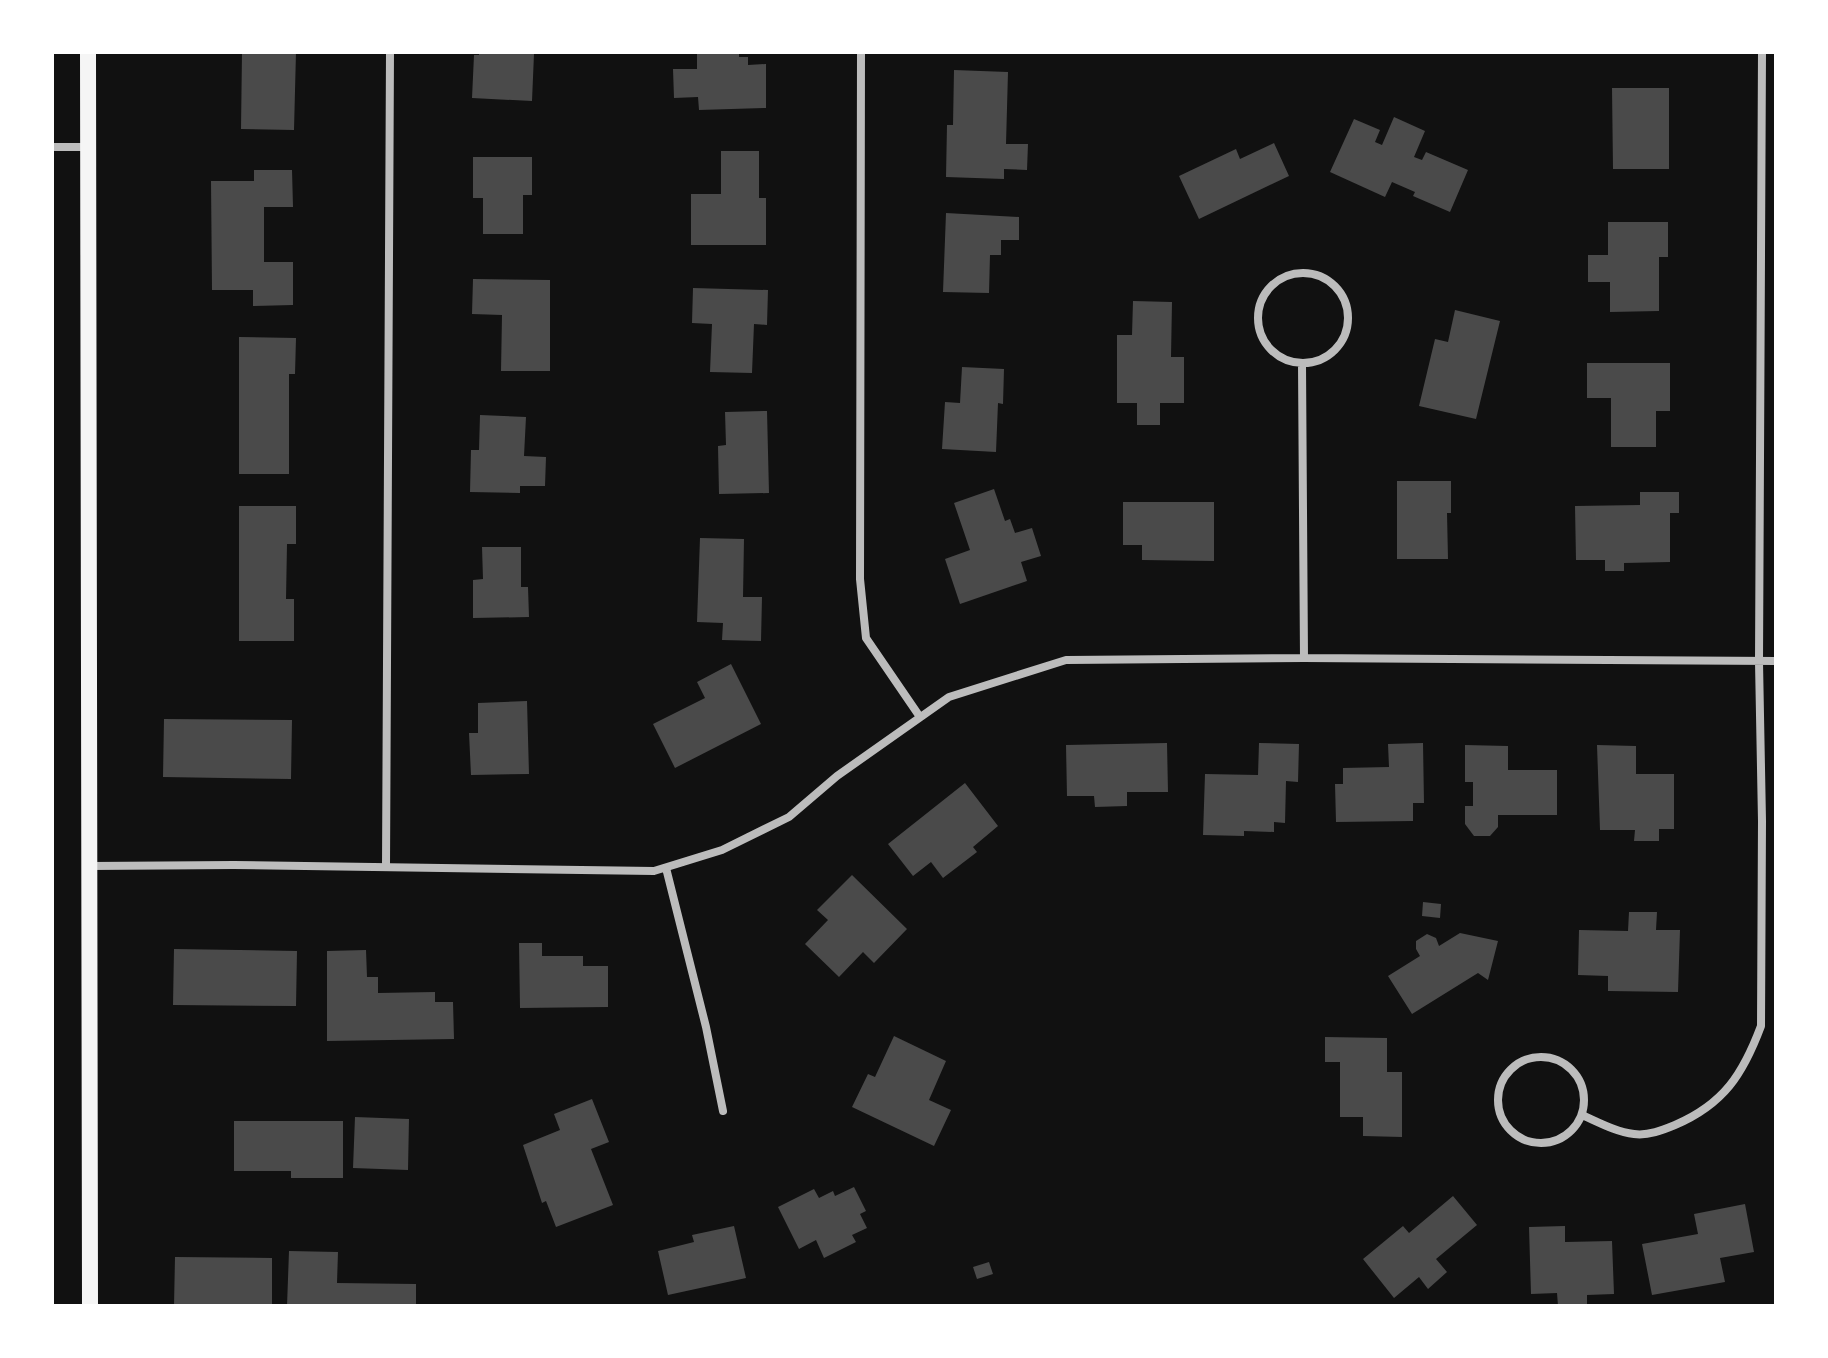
<svg xmlns="http://www.w3.org/2000/svg" width="1828" height="1358" font-family="'Sofia Sans Condensed',sans-serif">
	<style>
		.building { fill: #4a4a4a }
		.lines { fill: none; stroke-linecap: round; stroke-linejoin: round }
		.minor { stroke: #bcbcbc; stroke-width: 8 }
		.secondary { stroke: #f5f5f5; stroke-width: 16 }
	</style>
	<rect width="100%" height="100%" fill="#111"/>
	<path class="building" d="M242,52H296L294,130L241,129Z
		M479,52L534,54L532,101L472,98L474,55H479Z
		M697,52H739V57H748V65L766,64V108L699,110L698,97L674,98L673,69H697Z
		M954,70L1008,72L1006,144H1028L1027,170L1004,169V179L946,177L947,125H953Z
		M1612,88H1669V169H1613Z
		M1394,117L1425,131L1414,157L1422,160L1426,152L1468,170L1450,212L1413,196L1415,192L1392,182L1385,197L1330,172L1354,119L1380,130L1375,142L1382,145Z
		M1274,143L1289,176L1199,219L1179,176L1236,149L1240,159Z
		M721,151H759V198H766V245H691V194H721Z
		M473,157H532V195H523V234H483V198H473Z
		M254,170H292L293,207H264V262H293V305L253,306V290H212L211,181H254Z
		M946,213L1019,217V240H1001V255H990L989,293L943,292Z
		M1608,222H1668V257H1659V311L1610,312V282H1588V255H1608Z
		M473,279L550,280V371H501L502,315L472,314Z
		M693,288L768,290L767,325L754,324L752,373L710,372L712,324L692,323Z
		M1133,301L1172,302L1171,357H1184V403H1160V425H1137V403H1117V335H1132Z
		M1455,310L1500,321L1476,419L1419,406L1435,339L1448,342Z
		M239,337L296,338L295,374H289V474H239Z
		M1587,363H1670V411H1656V447H1611V398H1587Z
		M962,367L1004,369L1003,404L998,403L996,452L942,449L945,402L960,403Z
		M767,411L769,493L719,494L718,446L726,445L725,412Z
		M480,415L526,417L524,456L546,457L545,486H520V493L470,492L471,450H479Z
		M1397,481H1451V513H1447L1448,559H1397Z
		M994,489L1005,521L1010,519L1015,533L1032,528L1041,556L1021,562L1027,581L960,604L945,559L970,550L954,503Z
		M1640,492H1679V513H1670V562L1624,563V571H1605V560H1576L1575,506L1640,505Z
		M1123,502H1214V561L1142,560V545H1123Z
		M239,506H296V544H287L286,599H294V641H239Z
		M700,538L744,539L743,597H762L761,641L722,640L723,623L697,622Z
		M482,547H521V587H528L529,617L473,618V580L483,579Z
		M731,664L761,724L675,768L653,724L705,698L697,682Z
		M527,701L529,774L471,775L469,733H478V703Z
		M164,719L292,720L291,779L163,777Z
		M1167,743L1168,792H1127V806L1095,807L1094,796H1067L1066,745Z
		M1259,743L1299,744L1298,782L1286,781L1285,823L1274,822V832L1244,831V836L1203,835L1205,774L1258,775Z
		M1423,743L1424,803H1413V821L1336,822L1335,784H1343V768L1389,767L1388,744Z
		M1465,745L1508,746V770H1557V815H1498V827L1490,836H1474L1465,824V806H1473V782H1465Z
		M1597,745L1636,746V774H1674V829H1659V841H1634L1635,830H1600Z
		M965,783L998,826L973,847L977,852L943,878L931,862L913,876L888,844Z
		M852,875L907,929L874,963L863,952L839,977L805,944L828,920L817,910Z
		M1423,902L1441,904L1440,918L1422,916Z
		M1629,912H1657L1656,930H1680L1678,992L1608,991V976L1578,975L1579,930L1628,931Z
		M1460,933L1498,941L1488,980L1478,973L1412,1014L1388,976L1420,956L1416,949V941L1427,934L1436,938L1439,946Z
		M519,943H542V956H583V966H608V1007L520,1008Z
		M174,949L297,951L296,1006L173,1005Z
		M366,950L367,977H378V993L435,992V1002H453L454,1039L327,1041V951Z
		M894,1036L946,1061L929,1100L951,1110L934,1146L852,1107L868,1074L875,1077Z
		M1325,1037L1387,1038V1072H1402V1137L1363,1136V1117H1340V1062H1325Z
		M592,1099L609,1142L591,1149L613,1205L556,1227L546,1201L542,1203L523,1145L560,1130L554,1114Z
		M355,1117L409,1119L408,1170L353,1168Z
		M234,1121H343V1178H291V1171H234Z
		M854,1187L866,1211L860,1214L867,1228L852,1235L856,1242L824,1258L816,1240L799,1249L778,1207L814,1189L819,1198L833,1191L835,1196Z
		M1453,1196L1477,1225L1436,1259L1447,1272L1428,1289L1419,1277L1394,1298L1363,1259L1403,1226L1409,1233Z
		M1745,1204L1754,1252L1720,1258L1725,1282L1652,1295L1642,1244L1698,1234L1694,1214Z
		M734,1226L746,1278L668,1295L658,1251L694,1242L692,1235Z
		M1565,1226V1242L1612,1241L1614,1294L1587,1295V1306H1558L1557,1293L1531,1294L1529,1227Z
		M289,1251L338,1252L337,1283L416,1284V1306H287Z
		M175,1257L272,1258V1306H174Z
		M989,1262L993,1274L977,1279L973,1267Z"/>
	<g class="lines">
		<path class="minor" d="M861,52L860,579L866,638L920,717
			M52,147H88
			M1258 318a45 45 0 1 1 90 0a45 45 0 1 1-90 0Z
			M1302,364L1304,658
			M90,866L234,865L654,871L722,850L789,817L837,776L949,697L1066,660L1304,658L1776,661
			M386,867L390,52
			M666,868L706,1027L723,1111
			M1498 1100a43 43 0 1 1 86 0a43 43 0 1 1-86 0Z
			M1582,1115C1598,1122 1616,1132 1634,1134C1648,1136 1663,1130 1675,1125C1724,1104 1743,1074 1761,1026L1762,821L1759,662L1762,52"/>
		<path class="secondary" d="M88,52L90,1306"/>
	</g>
	<rect width="1828" height="1358" fill="none" stroke="#ffffff" stroke-width="108"/>
</svg>
